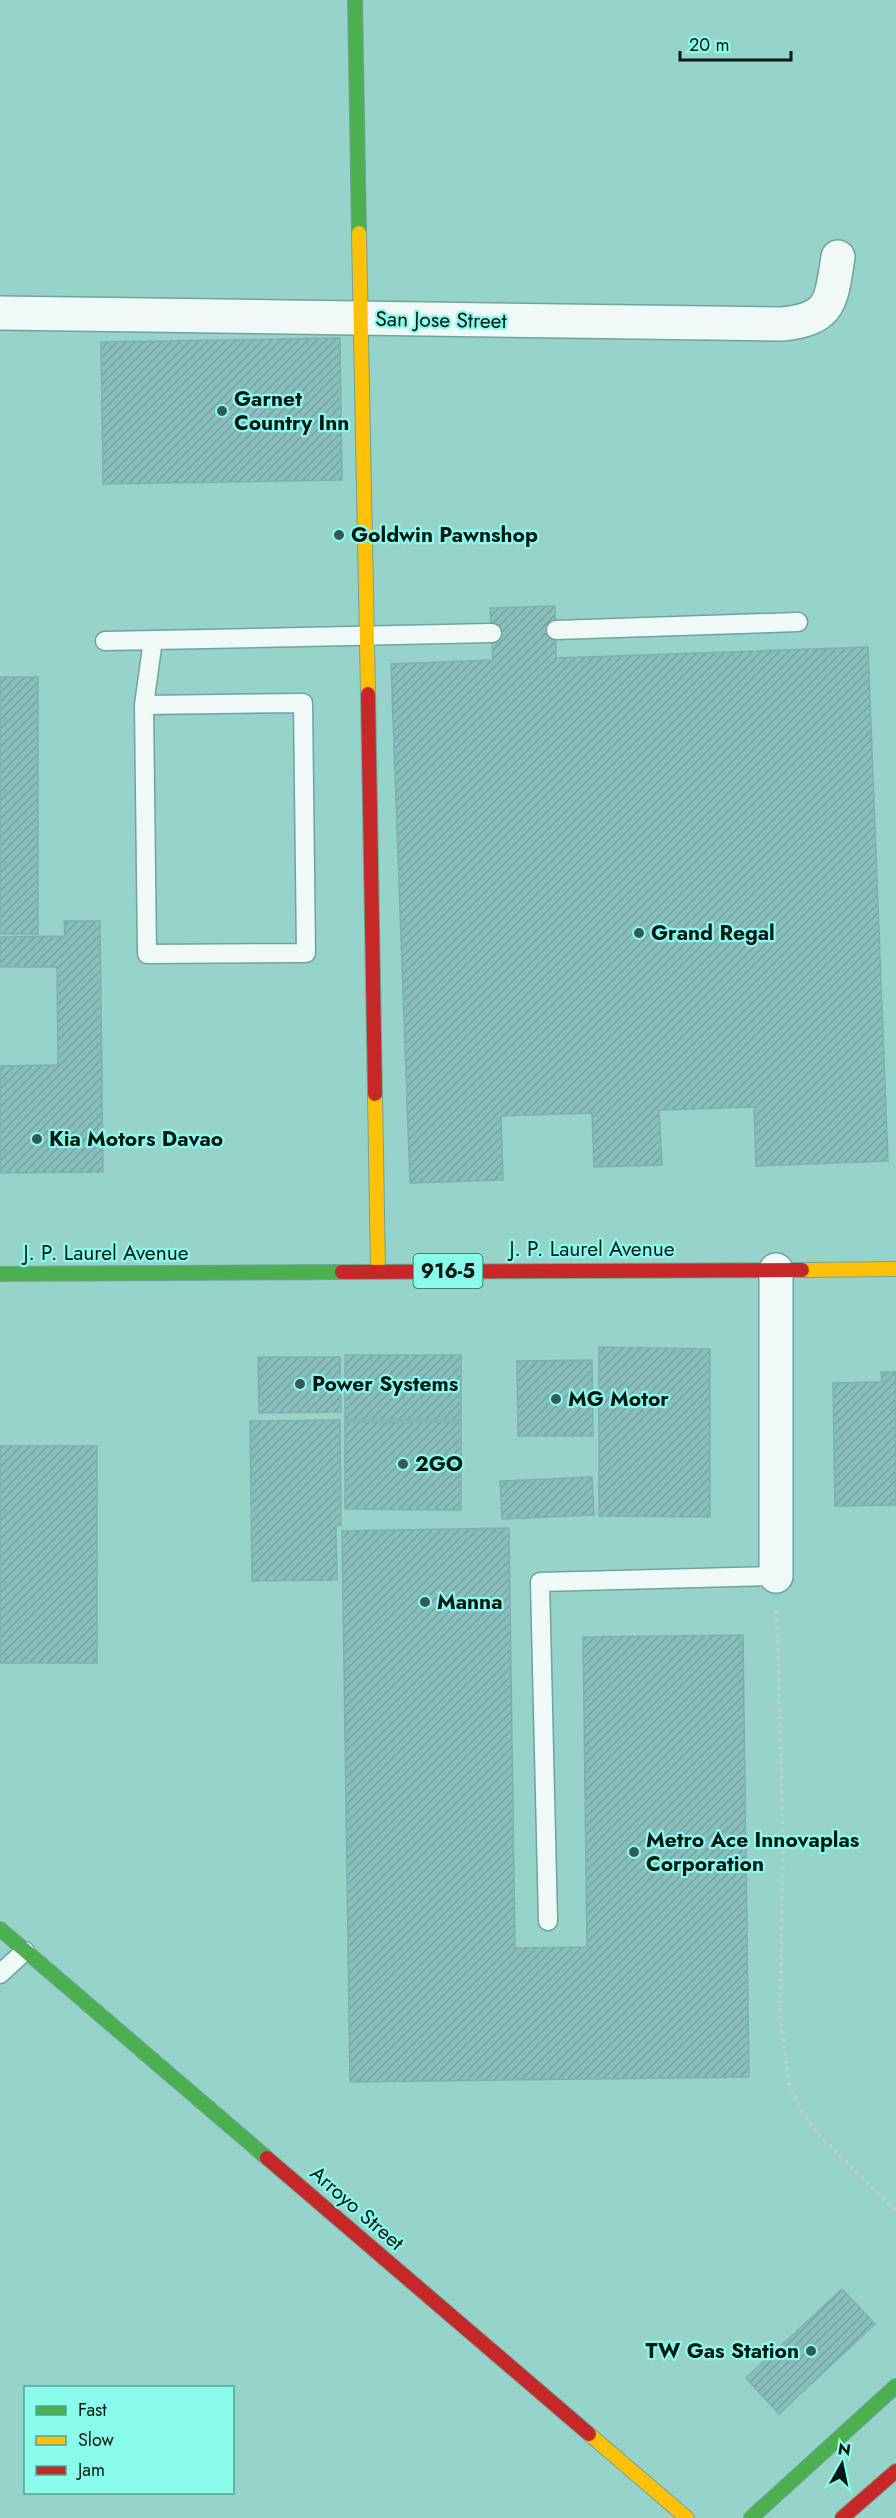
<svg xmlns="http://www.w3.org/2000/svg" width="896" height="2518" font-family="Jost,sans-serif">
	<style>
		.building { fill: url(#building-hatch); stroke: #7db1af; stroke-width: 1.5 }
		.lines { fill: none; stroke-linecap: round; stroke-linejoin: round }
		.lane-casing { stroke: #6fa39c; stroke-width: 21 }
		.street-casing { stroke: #6fa39c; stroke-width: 36 }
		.fast-casing { stroke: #6fa39c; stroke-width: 16 }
		.slow-casing { stroke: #6fa39c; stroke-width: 16 }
		.jam-casing { stroke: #6fa39c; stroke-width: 16 }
		.path { stroke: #bbcfcc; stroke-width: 4; stroke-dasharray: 3 4.5; stroke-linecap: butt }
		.lane { stroke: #eff9f7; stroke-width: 18 }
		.street { stroke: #eff9f7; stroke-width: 33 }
		.fast { stroke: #4caf50; stroke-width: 14 }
		.slow { stroke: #ffc107; stroke-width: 14 }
		.jam { stroke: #c62828; stroke-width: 14 }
		.poi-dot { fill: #355a55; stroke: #8afceb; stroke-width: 2 }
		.labels { text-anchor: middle; stroke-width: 4.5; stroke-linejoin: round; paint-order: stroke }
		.shield { fill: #8afceb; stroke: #2a5c55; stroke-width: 1.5 }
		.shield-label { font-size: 20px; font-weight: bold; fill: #011815 }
		.street-label { font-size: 21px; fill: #011815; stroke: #8afceb }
		.poi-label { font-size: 21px; font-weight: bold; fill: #011815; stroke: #8afceb; text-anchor: start }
	</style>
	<defs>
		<pattern id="building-hatch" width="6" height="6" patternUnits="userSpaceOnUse" patternTransform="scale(1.5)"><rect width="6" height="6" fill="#88bfbd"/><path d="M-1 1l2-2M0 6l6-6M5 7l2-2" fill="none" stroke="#74a3a2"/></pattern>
	</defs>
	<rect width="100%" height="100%" fill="#96d4cb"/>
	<path class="building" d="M340,338L342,480L103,484L101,342Z
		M555,606L556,658L868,647L888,1161L756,1166L754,1107L659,1110L662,1165L594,1167L592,1113L501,1116L503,1180L410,1183L391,664L493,660L490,608Z
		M0,677H38V934H0Z
		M64,921H100L103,1172L0,1173V1066L58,1065L57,967H0V937L65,936Z
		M599,1347L710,1349V1517L599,1516Z
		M345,1355H461V1420H345Z
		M258,1357H340L341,1412L259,1413Z
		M592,1360L593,1436H518L517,1361Z
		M881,1372H896V1505L835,1506L833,1383L882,1382Z
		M340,1420L341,1525L336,1526L337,1580L252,1581L250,1421Z
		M345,1422H461V1510L345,1509Z
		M0,1446H97V1663H0Z
		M592,1477L594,1515L502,1519L500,1481Z
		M509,1528L515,1948L587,1947L583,1637L743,1635L749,2077L350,2082L342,1531Z
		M842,2289L875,2324L779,2414L746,2378Z"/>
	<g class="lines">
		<g class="lane-casing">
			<path id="lane" d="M556,630L798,622
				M105,641L492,633
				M144,705L303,703L306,953L147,954L144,705L153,640
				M548,1921L540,1582L776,1576
				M0,1974L25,1951"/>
		</g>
		<g class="street-casing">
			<path id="street" d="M0,313L782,324C832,319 831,301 838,257
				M776,1270V1576"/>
		</g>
		<g class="fast-casing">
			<path id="fast" d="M355,0L359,233
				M0,1274L342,1272
				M0,1929L267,2158
				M751,2518L896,2386"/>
		</g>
		<g class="slow-casing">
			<path id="slow" d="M359,233L368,694
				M375,1094L378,1272
				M802,1270L896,1269
				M589,2434L687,2518"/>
		</g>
		<g class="jam-casing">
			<path id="jam" d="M368,694L375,1094
				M342,1272L802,1270
				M267,2158L589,2434
				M842,2518L896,2471"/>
		</g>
		<path class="path" d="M777,1611L783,1843L780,2016L789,2083L803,2113L819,2135L896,2211"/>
		<use href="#lane" class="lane"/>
		<use href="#street" class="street"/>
		<use href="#fast" class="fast"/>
		<use href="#slow" class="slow"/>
		<use href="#jam" class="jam"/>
	</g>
	<g class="poi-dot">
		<circle cx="222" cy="411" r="6"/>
		<circle cx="339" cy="535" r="6"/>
		<circle cx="639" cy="933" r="6"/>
		<circle cx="37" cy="1139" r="6"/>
		<circle cx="300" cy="1384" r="6"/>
		<circle cx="556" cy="1399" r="6"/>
		<circle cx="403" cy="1464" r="6"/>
		<circle cx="425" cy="1602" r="6"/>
		<circle cx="634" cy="1852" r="6"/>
		<circle cx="811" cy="2351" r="6"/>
	</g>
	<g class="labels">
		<rect class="shield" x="413.5" y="1254" width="69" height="34" rx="4.5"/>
		<g class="shield-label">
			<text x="448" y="1278">916-5</text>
		</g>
		<g class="street-label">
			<text transform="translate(441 320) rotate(1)" y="7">San Jose Street</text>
			<text x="592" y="1256">J. P. Laurel Avenue</text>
			<text x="106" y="1260">J. P. Laurel Avenue</text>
			<text transform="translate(357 2208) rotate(41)" y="7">Arroyo Street</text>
		</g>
		<g class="poi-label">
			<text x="234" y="406">Garnet<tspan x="234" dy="24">Country Inn</tspan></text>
			<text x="351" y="542">Goldwin Pawnshop</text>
			<text x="651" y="940">Grand Regal</text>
			<text x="49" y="1146">Kia Motors Davao</text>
			<text x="312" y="1391">Power Systems</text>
			<text x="568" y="1406">MG Motor</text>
			<text x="415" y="1471">2GO</text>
			<text x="437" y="1609">Manna</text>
			<text x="646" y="1847">Metro Ace Innovaplas<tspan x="646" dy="24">Corporation</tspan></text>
			<text x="799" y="2358" text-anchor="end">TW Gas Station</text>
		</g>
	</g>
	<rect x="24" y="2386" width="210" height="108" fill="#8afceb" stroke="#53a195" stroke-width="1.5"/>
	<rect x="36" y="2406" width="30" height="9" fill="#4caf50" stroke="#53a195" stroke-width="1.5"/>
	<text x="78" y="2416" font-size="18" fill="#011815">Fast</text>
	<rect x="36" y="2436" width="30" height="9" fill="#ffc107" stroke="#53a195" stroke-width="1.5"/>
	<text x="78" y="2446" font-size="18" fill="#011815">Slow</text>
	<rect x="36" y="2466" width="30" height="9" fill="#c62828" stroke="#53a195" stroke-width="1.5"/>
	<text x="78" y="2476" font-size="18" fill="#011815">Jam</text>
	<g transform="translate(842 2464) rotate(9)" stroke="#8afceb" stroke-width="4.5" paint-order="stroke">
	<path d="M0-4.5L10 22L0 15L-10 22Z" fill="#011815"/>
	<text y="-9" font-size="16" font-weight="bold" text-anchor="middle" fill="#011815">N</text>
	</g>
	<path d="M680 51v9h111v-9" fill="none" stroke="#011815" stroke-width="3"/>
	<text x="689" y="51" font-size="18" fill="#011815" stroke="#8afceb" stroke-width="4.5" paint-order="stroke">20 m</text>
</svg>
